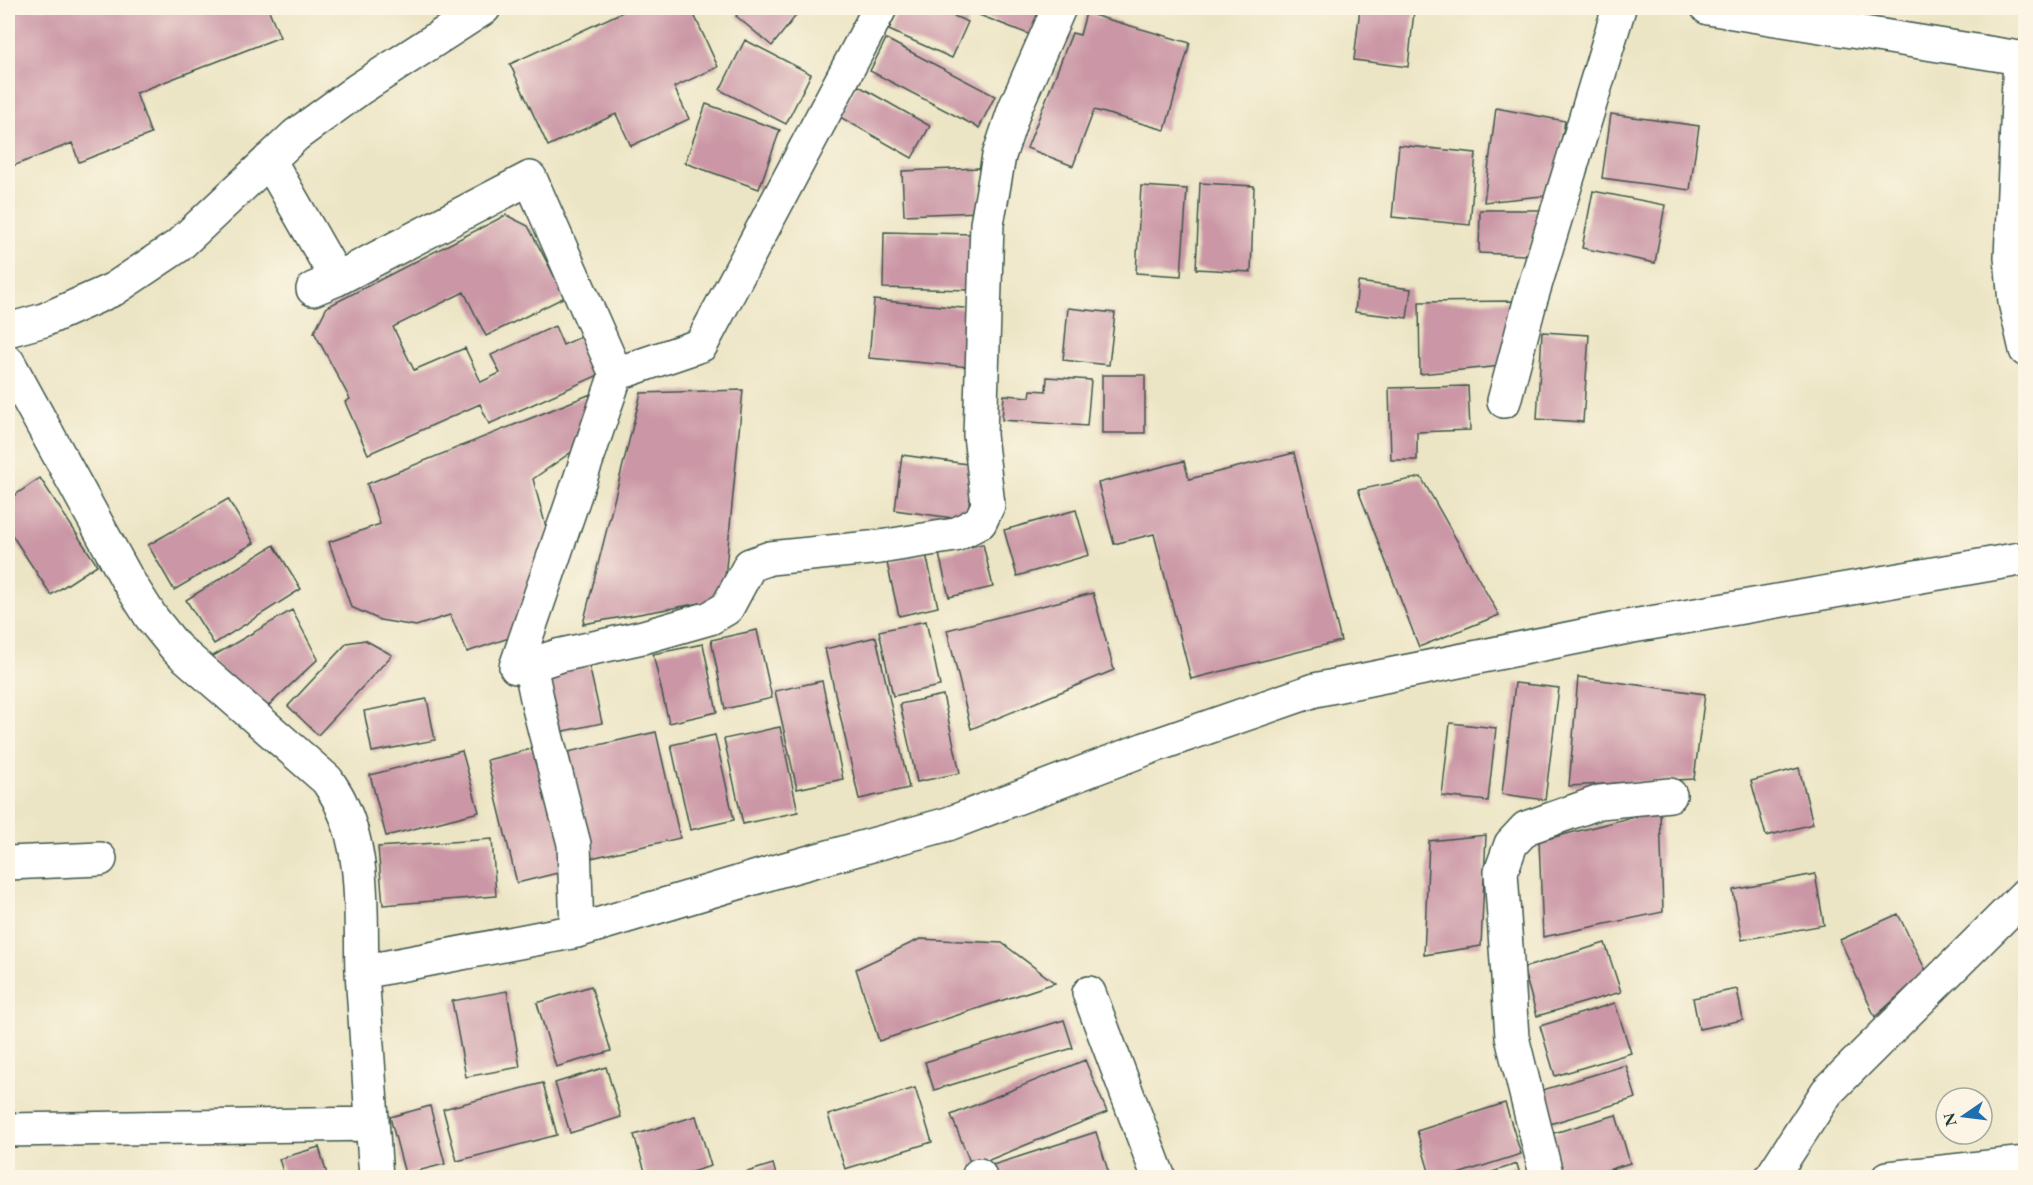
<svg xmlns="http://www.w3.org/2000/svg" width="2033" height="1185" font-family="'EB Garamond',serif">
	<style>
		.building { fill: #cb97a6 }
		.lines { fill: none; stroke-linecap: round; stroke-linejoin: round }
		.minor-casing { stroke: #3e564a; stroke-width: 36 }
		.tertiary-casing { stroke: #3e564a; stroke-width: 36 }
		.minor { stroke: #fff; stroke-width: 33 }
		.tertiary { stroke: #fff; stroke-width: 33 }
	</style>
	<rect width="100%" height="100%" fill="#fcf5e5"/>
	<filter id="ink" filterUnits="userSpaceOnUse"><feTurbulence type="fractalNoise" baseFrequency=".0167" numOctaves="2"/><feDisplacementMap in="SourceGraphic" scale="12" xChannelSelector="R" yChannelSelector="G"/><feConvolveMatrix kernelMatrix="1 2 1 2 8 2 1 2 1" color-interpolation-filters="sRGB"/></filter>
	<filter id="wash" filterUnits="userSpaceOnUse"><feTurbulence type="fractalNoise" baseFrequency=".008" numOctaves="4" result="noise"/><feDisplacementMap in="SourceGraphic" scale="24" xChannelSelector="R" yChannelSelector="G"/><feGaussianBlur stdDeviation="1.35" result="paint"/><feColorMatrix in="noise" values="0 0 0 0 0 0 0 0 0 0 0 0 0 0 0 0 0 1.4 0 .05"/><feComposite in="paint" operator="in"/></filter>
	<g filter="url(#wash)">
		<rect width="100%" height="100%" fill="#ece5c5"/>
		<g id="blocks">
			<path class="building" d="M8,8H268L280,37L136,93L151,134L79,162L72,143L8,168Z
				M631,8H691L718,67L674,87L689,119L631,146L616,114L548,146L510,64Z
				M742,8H802L772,46L736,16Z
				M898,8H935L968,22L952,58L889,30Z
				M961,8H1051L1039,38Z
				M1360,8H1387L1414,11L1408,67L1354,60Z
				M1086,13L1190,43L1165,130L1094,110L1073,166L1027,148L1072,33L1080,35Z
				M886,39L995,96L979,128L870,71Z
				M745,40L811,74L786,124L720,90Z
				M857,85L930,126L912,158L840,117Z
				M706,104L780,130L759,189L685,163Z
				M1496,108L1565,121L1552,195L1484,202Z
				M1611,114L1699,126L1690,190L1602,178Z
				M1399,145L1476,153L1470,225L1392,217Z
				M979,168L980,212L904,215L902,171Z
				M1200,183L1254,186L1251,272L1196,269Z
				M1141,186L1187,189L1181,276L1136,273Z
				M1593,191L1665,205L1655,263L1582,248Z
				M1480,210H1547L1525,255L1479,253Z
				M506,215L528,226L565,297L486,336L464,292L393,327L414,370L465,348L481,382L500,373L491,355L555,326L563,345L583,336L601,374L489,424L480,404L368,454L345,402L350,399L314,332L327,307Z
				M884,232L973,234L971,290L883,288Z
				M1358,282L1411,289L1407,318L1355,312Z
				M874,300L974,309L970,367L869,358Z
				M1513,301L1502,366L1420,374L1419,302Z
				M1068,308L1115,313L1109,365L1063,360Z
				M1542,332L1589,335L1583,422L1537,419Z
				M1102,375H1145V433H1102Z
				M1047,377L1091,380L1087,426L1002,420L1004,395L1030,397L1031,390L1046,391Z
				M1468,386L1470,430L1417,432V460H1391L1389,388Z
				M743,390L723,599L583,624L641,393Z
				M591,394L584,443L533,479L550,542L512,637L467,652L450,615L416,626L380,620L351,607L329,542L380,524L367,484Z
				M1294,453L1341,641L1191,679L1154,534L1114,544L1098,483L1184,461L1189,479Z
				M902,455L974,465L967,520L895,510Z
				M1421,477L1499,615L1419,647L1358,490Z
				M40,478L97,565L51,595L8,529V500Z
				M228,499L254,543L174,590L148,545Z
				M1076,510L1089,555L1017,576L1004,530Z
				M983,544L993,587L949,597L939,554Z
				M274,545L301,589L214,644L186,600Z
				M926,554L938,607L899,616L887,563Z
				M1093,593L1114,670L971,729L947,630Z
				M292,610L318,659L264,710L208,659Z
				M926,621L940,686L893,696L879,631Z
				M757,630L772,698L725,709L711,640Z
				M876,637L909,788L859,799L825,649Z
				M365,640L392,655L318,735L288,706L347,643Z
				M703,644L717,712L669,723L653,654Z
				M589,665L602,723L554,733L541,675Z
				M1578,677L1705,694L1694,779L1569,786Z
				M822,681L843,779L797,789L775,691Z
				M1515,683L1559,688L1545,800L1502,794Z
				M943,695L960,773L917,782L900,704Z
				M427,699L435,740L372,752L364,711Z
				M1450,723L1496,728L1488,801L1442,796Z
				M780,727L798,812L743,824L724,739Z
				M656,732L680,838L591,858L568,752Z
				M715,735L734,820L690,830L671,745Z
				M540,747L570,870L517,883L487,760Z
				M462,751L479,812L386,836L370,775Z
				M1799,768L1813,824L1766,836L1751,781Z
				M1660,810L1663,912L1543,937L1539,841Z
				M1486,835L1481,946L1424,955L1429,841Z
				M492,839L496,896L383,905L378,847Z
				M1815,874L1824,925L1742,940L1733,890Z
				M1898,914L1926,971L1875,1017L1840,940Z
				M920,939L1002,943L1055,983L879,1041L856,969Z
				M1605,943L1621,992L1537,1016L1523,968Z
				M591,986L611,1051L556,1067L537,1003Z
				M1737,989L1743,1020L1699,1029L1693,998Z
				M507,991L520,1067L466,1077L452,1001Z
				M1615,1003L1631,1053L1555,1076L1540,1026Z
				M1064,1020L1073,1048L934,1090L925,1062Z
				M1085,1060L1107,1112L972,1167L951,1115Z
				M1626,1065L1636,1098L1543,1126L1533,1093Z
				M606,1067L621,1117L570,1133L555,1083Z
				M543,1083L557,1135L457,1161L443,1109Z
				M915,1088L932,1142L845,1169L828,1115Z
				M1505,1103L1521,1154L1445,1178H1431L1417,1131Z
				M430,1106L445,1164L405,1174L390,1117Z
				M1616,1115L1630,1163L1583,1178H1560L1547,1135Z
				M696,1116L711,1166L671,1178H647L634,1135Z
				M1096,1132L1109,1174L1098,1178H997L993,1165Z
				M319,1147L328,1178H285L279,1159Z
				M773,1164L777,1178H731V1177Z
				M1517,1164L1521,1178H1476V1177Z"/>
		</g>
	</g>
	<g filter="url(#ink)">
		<use href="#blocks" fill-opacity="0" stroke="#3e564a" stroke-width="1.5"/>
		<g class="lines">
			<g class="minor-casing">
				<path id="minor" d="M2020,58L2011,257L2015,302L2026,350
					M269,160L337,279
					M313,289L337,279L530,178L616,374L701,345L880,8
					M8,330L44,320L114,289L178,246L296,135L359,89L484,8
					M8,362L127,579L151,617L176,648L327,780C332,788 338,796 341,804C366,855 360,917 362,972
					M1504,401L1530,302L1619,8
					M516,667L616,374
					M8,863L100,859
					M577,931L574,844L539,708L530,665L561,655L643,637L710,618L727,608L750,565L770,558L880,547L955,535L980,522L988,505L980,435L987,224L999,156L1015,108L1059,8
					M1089,993L1159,1178
					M8,1130L372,1124
					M979,1175L980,1178
					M376,1178L362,972L577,931L774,872L948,824L1145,749L1315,690L1627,627L2026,558
					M1547,1178L1512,1037L1501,872L1511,844L1526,828L1600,802L1670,795
					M1771,1178L1827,1092L2026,894
					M1888,1178L2026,1163"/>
			</g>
			<g class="tertiary-casing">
				<path id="tertiary" d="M1708,8L2026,59"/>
			</g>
			<use href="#minor" class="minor"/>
			<use href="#tertiary" class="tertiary"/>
		</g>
	</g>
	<rect width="2033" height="1185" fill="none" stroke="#fcf5e5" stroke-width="30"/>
	<g transform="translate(1964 1116) rotate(256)"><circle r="28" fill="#fcf5e5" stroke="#a4ab9e" stroke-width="1.5"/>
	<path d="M0-4.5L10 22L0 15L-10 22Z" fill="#1f6fb2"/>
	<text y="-9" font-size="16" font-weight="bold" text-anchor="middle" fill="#1f3d34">N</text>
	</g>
</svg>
